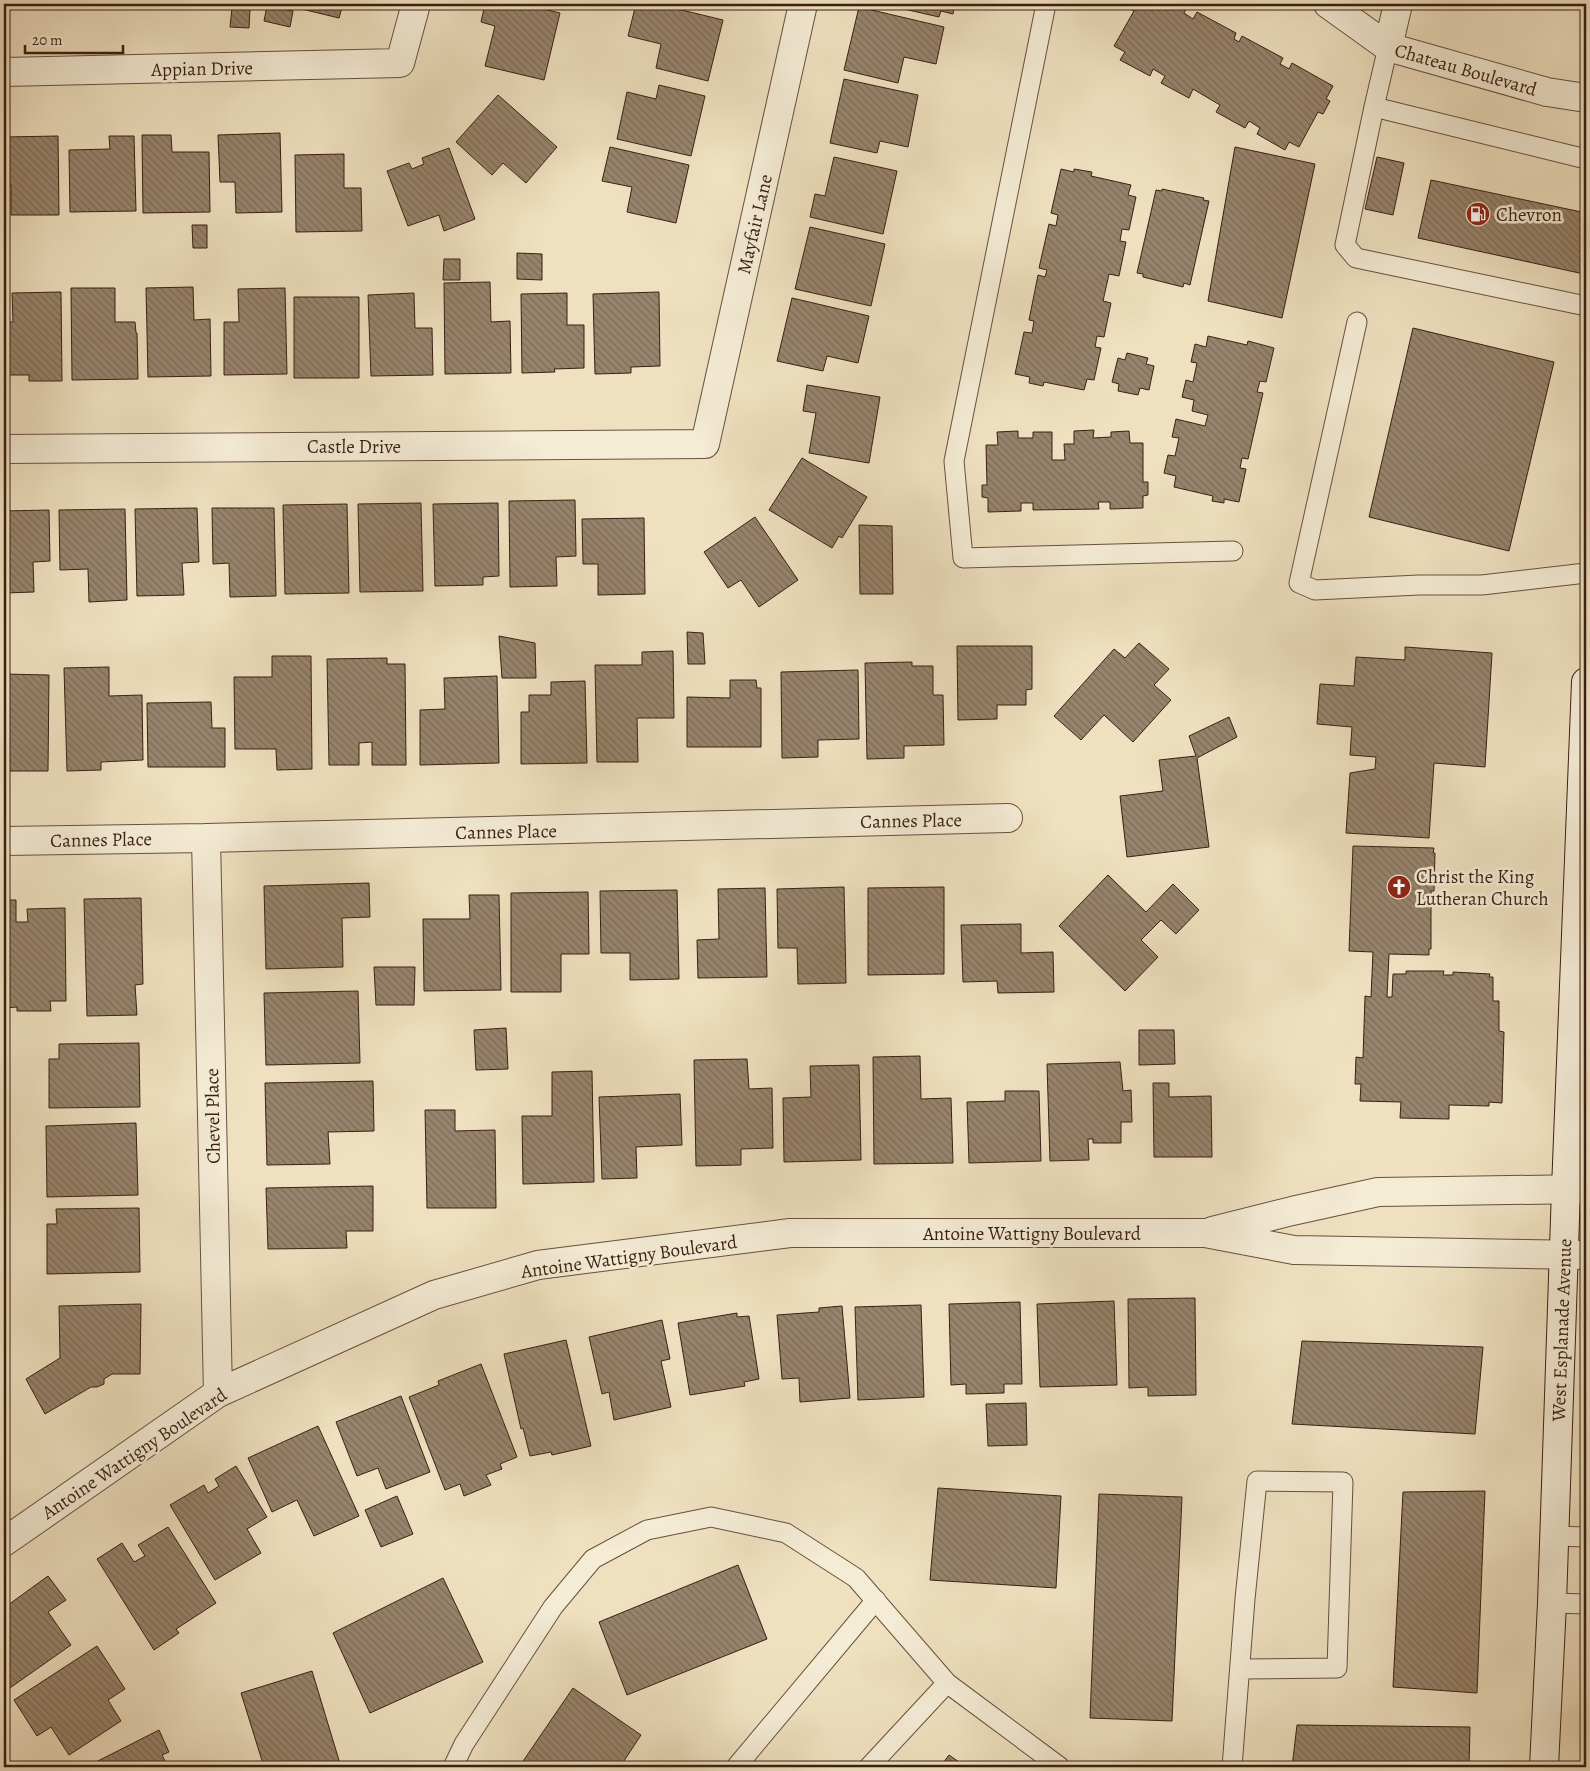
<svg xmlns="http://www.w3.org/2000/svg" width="1590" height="1771" font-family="Alegreya,serif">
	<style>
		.building { fill: url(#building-back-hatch); stroke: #3a1f13 }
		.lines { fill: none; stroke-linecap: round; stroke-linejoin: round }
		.service-casing { stroke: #67503e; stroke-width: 21 }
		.minor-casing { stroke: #67503e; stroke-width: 30 }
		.tertiary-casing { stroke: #67503e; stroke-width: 30 }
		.secondary-casing { stroke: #3a1f13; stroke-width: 30 }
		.service { stroke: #f5ecd6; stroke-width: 19 }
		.minor { stroke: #f5ecd6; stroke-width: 28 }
		.tertiary { stroke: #f5ecd6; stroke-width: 28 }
		.secondary { stroke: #f5ecd6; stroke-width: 28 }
		.labels { text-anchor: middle; stroke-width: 5; stroke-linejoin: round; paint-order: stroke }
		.street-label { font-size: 19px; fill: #3a1f13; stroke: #f5ecd6 }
		.poi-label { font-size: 19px; fill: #3a1f13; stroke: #f5ecd6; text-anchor: start }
	</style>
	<defs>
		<pattern id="building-back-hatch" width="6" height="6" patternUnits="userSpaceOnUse" patternTransform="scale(1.25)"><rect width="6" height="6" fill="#98846d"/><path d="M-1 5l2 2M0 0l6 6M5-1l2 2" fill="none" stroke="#7d6b58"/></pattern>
	</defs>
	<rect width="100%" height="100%" fill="#efe1c0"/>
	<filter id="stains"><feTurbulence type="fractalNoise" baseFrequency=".004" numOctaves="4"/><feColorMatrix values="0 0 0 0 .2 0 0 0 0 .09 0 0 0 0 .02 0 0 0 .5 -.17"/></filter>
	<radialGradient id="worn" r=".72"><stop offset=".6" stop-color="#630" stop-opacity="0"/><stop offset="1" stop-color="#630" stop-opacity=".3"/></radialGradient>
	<path class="building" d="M6,4H72V7L7,8Z
		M82,4H148L82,5Z
		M281,4H343L339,18Z
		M485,4H522L560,13L544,80L485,66L495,26L481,22Z
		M636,4H657L723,20L708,81L656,68L661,44L628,36Z
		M702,4H725L724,9Z
		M882,4H955L953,14L941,11L939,17Z
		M1131,4H1181L1187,7L1184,13L1193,19L1197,12L1236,33L1234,39L1239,42L1242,36L1283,58L1280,64L1289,69L1292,63L1333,86L1326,99L1330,101L1323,114L1318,112L1299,147L1289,142L1285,150L1257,134L1260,128L1249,121L1245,128L1216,112L1220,105L1193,89L1189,98L1161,83L1165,76L1153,69L1150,76L1120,60L1125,52L1114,46L1134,11L1129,8Z
		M267,6L293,11L290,27L264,21Z
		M859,7L944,27L936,64L904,57L898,83L844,70Z
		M232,8L250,9L249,28L230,27Z
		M844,79L918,95L908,147L880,141L877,153L830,143Z
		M659,85L705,96L691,156L617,139L627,92L656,99Z
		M498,95L557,147L526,183L503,163L492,175L456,142Z
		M280,133L282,212L236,213L235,182H220L218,135Z
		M142,135H171L172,152H209L210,212L143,213Z
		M58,136L59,215H11V185H4V137Z
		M109,136H134L136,211L70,212L69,150L110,149Z
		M610,147L689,165L676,223L627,212L632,187L602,181Z
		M1235,147L1315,164L1282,318L1208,301Z
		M449,148L475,219L444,231L439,215L408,226L387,171L409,163L412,169L424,164L422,158Z
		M344,154V188H361L362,231L296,232L295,155Z
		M834,157L897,171L883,234L810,217L815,194L825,196Z
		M1377,157L1404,163L1393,215L1365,209Z
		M1061,169L1074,172V169L1092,172L1091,176L1131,185L1128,195L1136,197L1129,230L1122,229L1120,241L1126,242L1119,276L1109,274L1103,301L1111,303L1104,337L1097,336L1095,347L1101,348L1094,380L1087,379L1084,390L1044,382L1043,386L1029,383L1030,377L1015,374L1024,332L1032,333L1034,321L1029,320L1038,275L1045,277L1047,270L1039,268L1049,224L1056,226L1058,215L1051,213Z
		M1431,180L1586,213V263L1584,274L1418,238Z
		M1162,189L1204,198L1203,200L1209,201L1190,285L1184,283L1183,287L1143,277V274L1137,273L1156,190L1162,191Z
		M192,225H207V248H193Z
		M810,227L885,244L871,306L795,289Z
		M517,253L542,254V280L517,279Z
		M444,259H460V280H443Z
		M490,282L491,322L510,321L511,373L445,374L444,283Z
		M193,287L194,320L210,319L211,376L148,377L146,288Z
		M71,288H115V322H135L136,333H137L138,379L72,380Z
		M285,288L287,374L224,375V322H239L238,289Z
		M61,292L62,381H29V375H4V322H13L12,293Z
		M659,292L660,366L631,367V373L595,374L593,294Z
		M414,293L415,328H432L433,375L371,376L368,295Z
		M567,293V325H584V368L554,369L555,372L522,373L521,294Z
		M294,297H359V378H294Z
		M792,298L869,316L858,363L827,356L823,371L777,361Z
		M1413,328L1554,362L1509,551L1369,517Z
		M1208,336L1247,345L1248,341L1274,348L1266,382L1260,381L1257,392L1263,393L1248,459L1242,458L1240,468L1246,469L1239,502L1224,499V503L1212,501L1213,496L1174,487L1176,476L1164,473L1168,455L1175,456L1179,438L1172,437L1176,419L1205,426L1208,415L1192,411L1194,400L1182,397L1186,380L1193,382L1197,363L1191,362L1195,344L1206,347Z
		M1127,353L1148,358L1146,364L1154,366L1149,390L1140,388L1138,395L1118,391L1119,384L1112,382L1118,358L1125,360Z
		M807,385L880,397L869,463L809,453L816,413L803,411Z
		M1094,430L1093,438L1111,437V432L1129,431L1130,443H1143V482H1148V495L1143,496V508L1110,509V502H1098L1099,509L1033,510V503H1021V511L988,512V498L982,497V485H987L986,445H998L997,432L1018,431V438H1033V432H1052V460H1065L1064,444H1074V431Z
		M802,458L867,497L842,538L839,536L832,548L769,510Z
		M575,500L576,556L556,557L557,586L510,587L509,501Z
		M421,503L423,591L360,592L358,504Z
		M498,503L499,576L483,577V585L435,586L433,504Z
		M347,504L349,593L285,594L283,505Z
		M197,508L199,562L182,563L184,595L137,596L135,509Z
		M212,508H274L276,596L230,597L229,563L213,564Z
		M125,509L127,600L89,602L88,569L60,570L59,510Z
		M49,510L50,561L33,562L34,592L4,593V511Z
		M755,517L798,580L759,607L741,580L728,588L704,552Z
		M644,518L645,594L598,595V564H583L582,519Z
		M859,525L892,526L893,594H860Z
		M687,632L703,633L705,664H688Z
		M499,636L535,643L536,678H502Z
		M1139,643L1169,669L1154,685L1171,700L1133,742L1104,715L1081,740L1054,716L1114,649L1125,658Z
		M957,646H1032V689L1026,690V705H997V719L958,720Z
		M1405,647L1492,653L1485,767L1434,763L1429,838L1346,833L1350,773L1375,769L1376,757L1350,755L1352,727L1317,724L1320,684L1354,686L1356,657L1405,660Z
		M673,651L674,718H637L638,762H597L595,665H642V652Z
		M272,656H311L312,769L277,770L276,749H235L234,677H272Z
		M387,658V664H405L406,765H372V742L359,743V765H329L327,659Z
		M912,662V666H933V695H943L944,745L904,746V758L867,759L865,663Z
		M109,667V696L142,695L143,760L101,762V770L67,771L64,668Z
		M858,670L859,739L818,740V757L782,758L781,672Z
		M4,674L49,675L48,771H4Z
		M497,676L499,763L420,765V710L445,709L444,678Z
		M730,680H756L757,688H761V747H687V697L730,698Z
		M585,681L587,763L521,764V712H529V695H551V682Z
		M211,702L212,728H225V767H148L147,703Z
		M1229,717L1237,737L1197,758L1209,847L1127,857L1120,796L1163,791L1159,760L1196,756L1189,736Z
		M1353,846L1434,848L1433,853H1435L1434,891H1431V949H1429V955L1389,954L1387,997H1392L1393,974H1406V971H1444L1443,975H1453V972L1490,974L1489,977H1493V1001H1499V1031L1504,1032L1502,1103L1489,1102V1106L1449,1105V1119L1400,1118L1401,1102L1360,1101L1361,1084H1355L1356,1057L1363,1058L1365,996L1371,997L1373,952L1349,951Z
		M1108,875L1146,912L1173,884L1199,910L1176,934L1161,920L1141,940L1158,957L1125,991L1059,926Z
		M369,883L370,917L342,918L343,967L266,969L264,886Z
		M844,887L846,983L798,984L797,948H778L777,889Z
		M944,887V974L868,975V888Z
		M765,888L767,977L698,978L697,940L719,939L718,889Z
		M677,890L679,979L630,980V953H601L600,891Z
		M588,892L589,954H561V992H511V893Z
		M469,895H499L501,990L424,991L423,919H470Z
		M141,898L143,984L135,985L137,1015L87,1016L84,899Z
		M4,900H16V922H28L27,909L65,908L66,1001H50L51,1011H17V1007L4,1008Z
		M1021,924V953L1053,952L1054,992L998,993L997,981L963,982L961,925Z
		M374,967H415L414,1005H376Z
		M358,991L360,1063L266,1065L264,993Z
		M506,1028L508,1069L476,1070L474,1030Z
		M1139,1030H1174L1175,1064L1139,1065Z
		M139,1043L140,1107L49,1108V1059H59V1044Z
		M920,1056L921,1099L951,1098L953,1163L874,1164L873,1057Z
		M747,1059L749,1089L772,1088L773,1148L741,1149V1165L696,1166L694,1060Z
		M1120,1062L1123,1091L1131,1090L1132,1122H1121V1143H1093V1139H1088L1089,1160L1050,1161L1047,1064Z
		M859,1065L861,1160L784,1162L783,1098L811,1097L810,1066Z
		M592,1071L594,1182L523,1184L522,1116H552V1072Z
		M373,1081L374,1131L328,1132L330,1164L267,1165L265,1083Z
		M1153,1083H1169V1097L1211,1096L1212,1157H1154Z
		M1005,1091H1039L1041,1161L969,1163L967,1102L1005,1101Z
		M680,1094L682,1145L636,1147L637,1178L602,1179L599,1097Z
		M425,1110H455V1131L495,1130L496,1208H427Z
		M136,1123L138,1195L47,1197L46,1126Z
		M373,1186V1231H346L347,1248L268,1249L266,1188Z
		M139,1208L140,1272L47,1274V1224H57L56,1209Z
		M1195,1298L1196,1395L1148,1396V1387L1129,1388L1128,1299Z
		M1114,1301L1117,1385L1040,1387L1037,1304Z
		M1020,1302L1022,1384H1004V1393L966,1394V1384L951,1385L949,1304Z
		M141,1304L140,1374H112L104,1379V1384L97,1387H91L45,1414L26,1379L60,1358L59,1306Z
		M921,1305L924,1397L858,1400L855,1307Z
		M842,1306L850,1398L800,1402L799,1378L782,1379L777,1315L819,1312V1308Z
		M737,1313V1317L749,1316L759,1379L744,1382L745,1386L690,1395L678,1323Z
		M662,1320L670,1359L661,1361L671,1407L614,1420L609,1392L602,1394L589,1337Z
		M566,1340L591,1446L552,1455L551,1452L530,1456L523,1428L521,1429L504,1354Z
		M1302,1341L1483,1347L1475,1434L1292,1424Z
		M481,1364L517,1457L500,1464L502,1469L486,1475L491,1485L464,1496L460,1484L445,1490L409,1397L439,1385L438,1381Z
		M401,1396L430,1472L386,1489L378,1468L357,1476L336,1422Z
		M1026,1403L1027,1445L988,1446L986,1404Z
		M318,1426L359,1516L314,1536L297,1500L272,1512L248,1458Z
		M236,1466L267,1517L247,1529L261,1553L215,1580L170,1505L204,1485L208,1493L219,1486L215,1479Z
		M938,1488L1061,1496L1056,1588L930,1580Z
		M1485,1491L1477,1693L1393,1687L1403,1492Z
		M1099,1494L1182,1497L1172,1721L1090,1718Z
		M397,1496L413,1534L381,1547L365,1510Z
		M168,1527L216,1603L176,1629L179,1633L154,1650L97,1559L122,1543L134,1562L145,1556L138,1545Z
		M738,1565L767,1639L627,1695L599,1622Z
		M48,1576L66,1600L48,1612L71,1645L7,1690L4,1685V1608Z
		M443,1578L483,1662L370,1713L333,1633Z
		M97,1646L125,1689L108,1700L121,1721L69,1755L51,1727L37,1736L14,1700Z
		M312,1671L341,1767H264L241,1693Z
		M573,1688L641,1735L620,1767H519Z
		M1297,1725L1470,1727L1469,1767H1292Z
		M159,1730L169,1752L162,1755L168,1767H86Z
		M949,1755L966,1767H940Z"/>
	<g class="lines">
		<g class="service-casing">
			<path id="service" d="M1046,4L954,461L963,558L1233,551
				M1388,47L1374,107L1586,159
				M1374,107L1345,245L1356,258L1586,306
				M1357,322L1299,583L1315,590L1419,585H1482L1586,573
				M1554,1536L1586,1537
				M1552,1603L1586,1604
				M453,1767L464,1744L553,1607L593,1559L647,1530L711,1517L786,1533L856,1578L947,1683L1060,1767
				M736,1767L876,1600
				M869,1767L947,1683
				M1232,1767L1245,1599L1257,1481L1343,1482L1337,1668L1240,1669"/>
		</g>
		<g class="minor-casing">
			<path id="minor" d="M4,72L400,63L416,4
				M4,449L705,444L803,4
				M206,838L218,1393
				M4,841L206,838L1008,818
				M1212,1231L1292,1211L1378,1192L1586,1189
				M4,1542L218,1393L434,1295L538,1265L790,1233H1205L1294,1250L1586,1255"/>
		</g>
		<g class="tertiary-casing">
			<path id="tertiary" d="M1328,4L1388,47L1547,92L1586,98
				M1388,47L1398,4"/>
		</g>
		<g class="secondary-casing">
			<path id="secondary" d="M1544,1767L1552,1603L1566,1189L1586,682"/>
		</g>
		<use href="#service" class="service"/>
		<use href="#minor" class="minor"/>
		<use href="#tertiary" class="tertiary"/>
		<use href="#secondary" class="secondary"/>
	</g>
	<defs>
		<g id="fuel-disc" transform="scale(1.25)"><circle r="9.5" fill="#8f2418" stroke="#f5ecd6"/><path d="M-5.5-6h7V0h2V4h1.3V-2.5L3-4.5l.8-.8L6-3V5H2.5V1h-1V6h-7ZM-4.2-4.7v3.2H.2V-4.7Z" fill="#fff"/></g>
		<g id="church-disc" transform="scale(1.25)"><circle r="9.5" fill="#8f2418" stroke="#f5ecd6"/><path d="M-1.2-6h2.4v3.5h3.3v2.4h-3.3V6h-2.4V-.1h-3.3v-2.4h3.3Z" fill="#fff"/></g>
	</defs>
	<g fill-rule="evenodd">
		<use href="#fuel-disc" x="1478" y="214"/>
		<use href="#church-disc" x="1399" y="887"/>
	</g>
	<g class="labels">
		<g class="street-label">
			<text transform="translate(202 68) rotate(-1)" y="7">Appian Drive</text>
			<text transform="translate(1466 69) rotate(16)" y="7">Chateau Boulevard</text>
			<text transform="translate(754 224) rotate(-77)" y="7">Mayfair Lane</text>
			<text x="354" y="453">Castle Drive</text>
			<text transform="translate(911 820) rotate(-1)" y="7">Cannes Place</text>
			<text transform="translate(506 831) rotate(-1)" y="7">Cannes Place</text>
			<text transform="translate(101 839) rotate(-1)" y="7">Cannes Place</text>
			<text transform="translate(212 1116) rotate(-91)" y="7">Chevel Place</text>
			<text x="1032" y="1240">Antoine Wattigny Boulevard</text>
			<text transform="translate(629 1256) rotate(-8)" y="7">Antoine Wattigny Boulevard</text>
			<text transform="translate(1561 1330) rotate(-88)" y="7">West Esplanade Avenue</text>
			<text transform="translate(134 1453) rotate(-34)" y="7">Antoine Wattigny Boulevard</text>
		</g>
		<g class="poi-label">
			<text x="1496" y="221">Chevron</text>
			<text x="1416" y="883">Christ the King<tspan x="1416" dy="22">Lutheran Church</tspan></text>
		</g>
	</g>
	<rect width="1590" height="1771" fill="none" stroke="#efe1c0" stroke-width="20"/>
	<rect x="5" y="5" width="1580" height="1761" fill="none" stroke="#3a1f13" stroke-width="2.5"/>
	<rect x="10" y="10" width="1570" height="1751" fill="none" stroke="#3a1f13"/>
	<path d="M25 45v8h98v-8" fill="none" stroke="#3a1f13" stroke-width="2.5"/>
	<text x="32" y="45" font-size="15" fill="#3a1f13" stroke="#f5ecd6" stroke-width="4" paint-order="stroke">20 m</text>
	<rect width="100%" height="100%" filter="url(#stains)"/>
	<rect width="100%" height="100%" fill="url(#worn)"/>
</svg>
